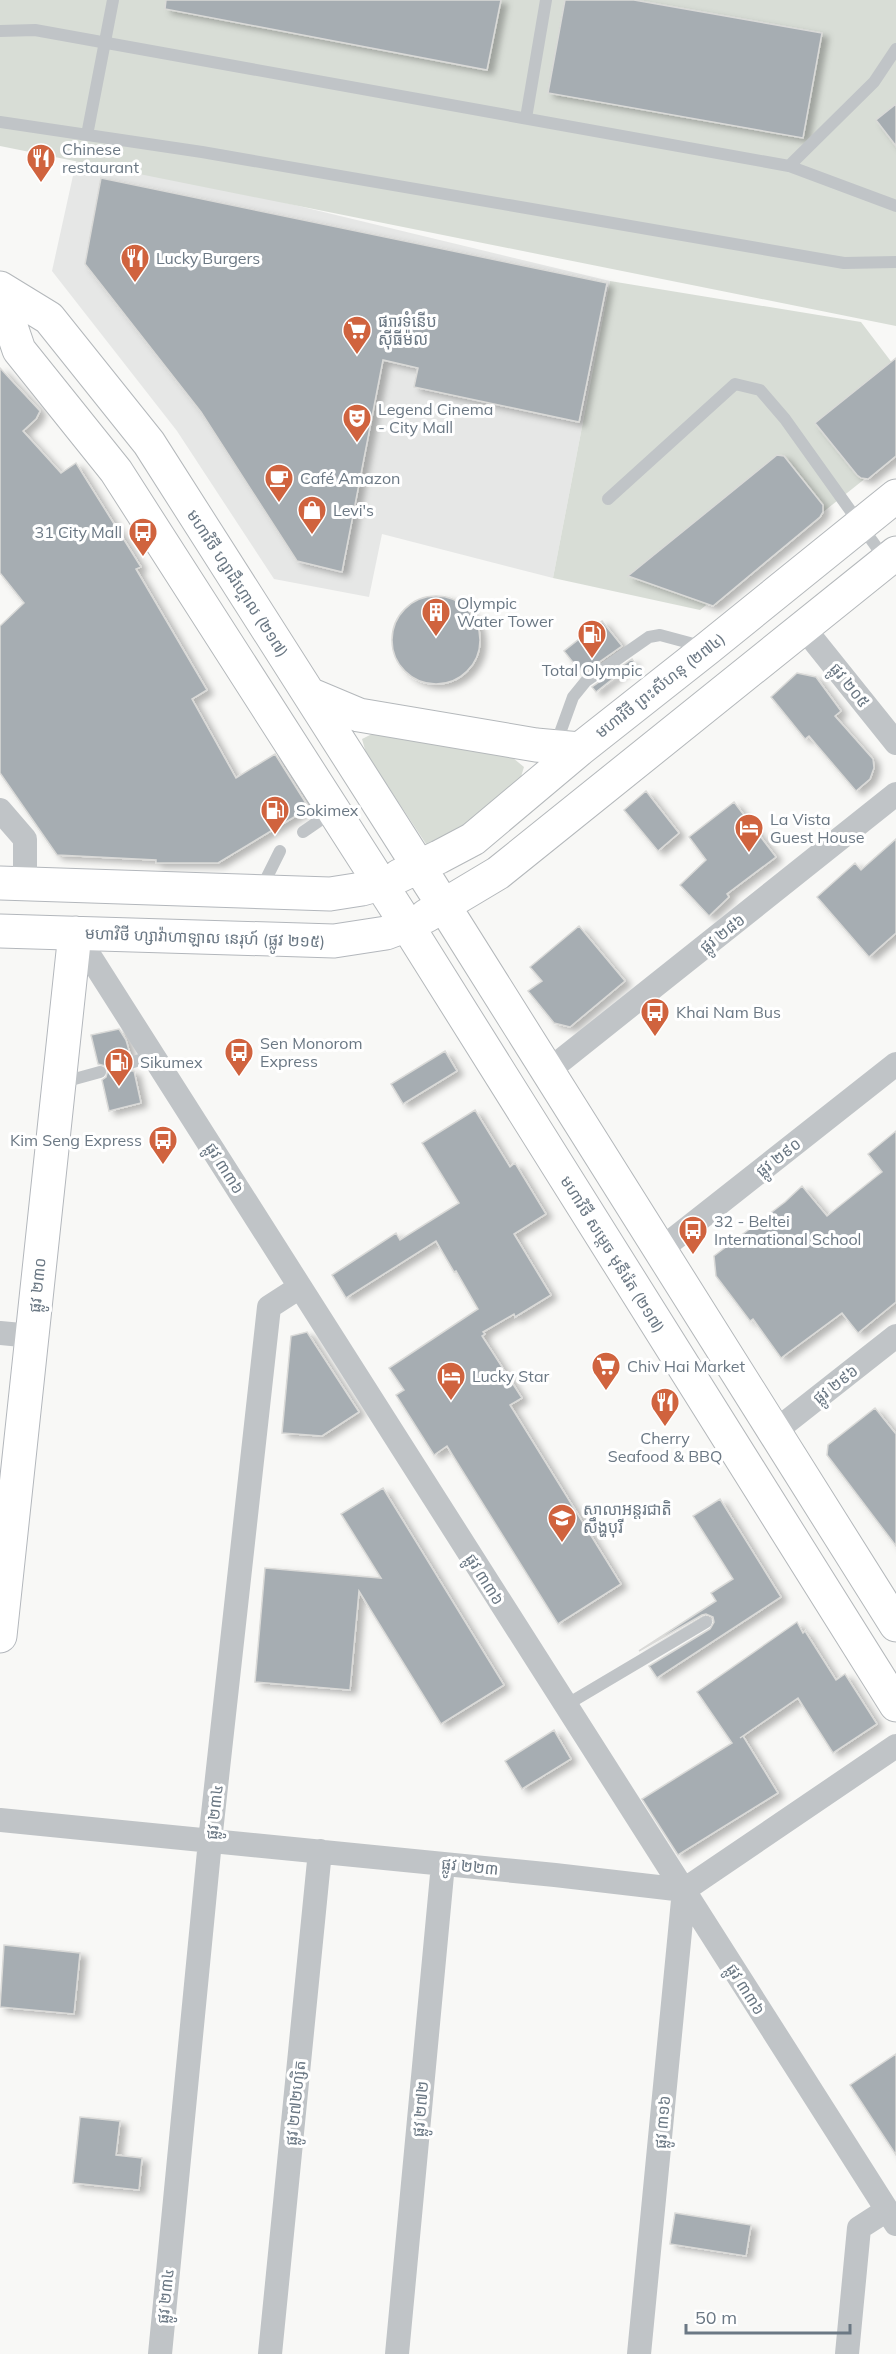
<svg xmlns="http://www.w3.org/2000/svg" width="896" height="2354" font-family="Mulish,'Noto Sans Khmer',sans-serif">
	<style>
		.built { fill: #e6e7e6 }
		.green { fill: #d8ddd6 }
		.building { fill: #a6adb2; stroke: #dadad8; stroke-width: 1.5; filter: url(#shadow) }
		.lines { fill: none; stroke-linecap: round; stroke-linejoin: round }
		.secondary-casing { stroke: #b3b7bc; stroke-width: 35 }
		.primary-casing { stroke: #b4b8bb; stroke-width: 35 }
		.lane { stroke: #c0c4c7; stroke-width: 12 }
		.street { stroke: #c0c4c7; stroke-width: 24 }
		.secondary { stroke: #fff; stroke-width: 33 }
		.primary { stroke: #fff; stroke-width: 33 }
		.labels { text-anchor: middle; stroke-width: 6; stroke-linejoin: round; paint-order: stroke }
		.poi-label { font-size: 16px; fill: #6b7884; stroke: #fff; text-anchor: start }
		.street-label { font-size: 16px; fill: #6b7884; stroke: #fff }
	</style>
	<defs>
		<filter id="shadow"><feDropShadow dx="6" dy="4" stdDeviation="3" flood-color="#0004"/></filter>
	</defs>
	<rect width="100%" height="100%" fill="#f8f8f6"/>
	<path class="built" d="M78,153L610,281L553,578L382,534L369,597L274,579L177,431L52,271Z"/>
	<path class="green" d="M0,0H896V326L0,146Z
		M610,281L861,322L896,368V454L700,610L553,578Z
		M374,733L513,758L524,767L519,783L471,821L428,847L366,753L362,739Z"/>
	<path class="building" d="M166,0H501L487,70L165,9Z
		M565,0H634L822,33L803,138L548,93Z
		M896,104V146L876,120Z
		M101,178L607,283L579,422L414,387L418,368L383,360L342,572L297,561L201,412L85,264Z
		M896,358V456L868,479L861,478L857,475L815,423Z
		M0,368L40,411L36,419L23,431L61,473L76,463L141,567L136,569L207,690L192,699L236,778L275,754L309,808L218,863H156V860L57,855L0,773V626L24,603L0,573Z
		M777,455L784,456L823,505V512L820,517L713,606L628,576Z
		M392 640a44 44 0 1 1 88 0a44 44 0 1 1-88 0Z
		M602,621L622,646L582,674L564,651Z
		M632,659L634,662L596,692L592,687Z
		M797,673L816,677L841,711L835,716L873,759L874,768L870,779L856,791L809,736L805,739L771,697Z
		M646,791L679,833L658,851L624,810Z
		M734,802L776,857L727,894L729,897L709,916L680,885L706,860L689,837Z
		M896,839V933L869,957L817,897L855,863L861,870Z
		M579,926L625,981L570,1027L554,1023L528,991L542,981L530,967Z
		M119,1029L126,1040L130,1054L124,1058L122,1065L128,1071H134L141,1103L109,1111L102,1080L106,1077L108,1070L105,1066L98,1064L91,1035Z
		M445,1051L457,1071L403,1104L391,1084Z
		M475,1110L510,1167L515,1163L546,1214L514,1234L551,1295L515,1317L514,1314L483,1332L485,1334L482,1336L522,1398L510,1405L621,1584L558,1624L447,1446L434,1455L396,1395L404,1390L389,1368L478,1309L456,1271L454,1272L436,1241L346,1298L332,1275L396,1233L400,1240L459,1203L422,1143Z
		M896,1131V1302L858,1333L842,1313L781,1358L753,1319L750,1321L716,1276L714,1256L785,1202L802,1186L827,1216L882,1172L868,1154Z
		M307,1332L359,1412L322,1436L282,1433L291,1336Z
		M875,1408L896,1434V1546L827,1455L828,1445Z
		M383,1488L504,1685L441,1724L359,1591L350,1690L255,1682L265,1568L381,1578L341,1514Z
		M720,1499L781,1597L657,1678L649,1666L710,1629L714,1622L713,1617L706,1614L702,1615L639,1651L716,1601L711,1593L733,1579L693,1516Z
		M797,1622L803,1633L805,1631L836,1680L845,1674L877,1724L833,1753L798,1698L740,1738L743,1736L778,1793L678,1855L642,1799L732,1743L697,1692Z
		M554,1730L571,1759L522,1789L505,1761Z
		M4,1945L80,1953L74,2014L0,2007Z
		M896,2054V2155L850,2085Z
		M80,2117L120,2121L116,2155L142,2158L139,2190L73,2183Z
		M675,2213L751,2225L746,2256L670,2244Z"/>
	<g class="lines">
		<g class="secondary-casing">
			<path id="secondary" d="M0,883L330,894L362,889L380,884
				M0,931L334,941L386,933L407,925
				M0,1636L75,933"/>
		</g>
		<g class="primary-casing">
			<path id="primary" d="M0,288L49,318L149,443L444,906L896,1625
				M0,294L19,350L116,471L407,925L896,1705
				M309,694L359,715L536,745L580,749
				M399,876L439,857L473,839L580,749L708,648L896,496
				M426,916L498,873L896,553"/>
		</g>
		<path class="lane" d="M0,31L35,30L789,166L896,206
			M526,118L546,0
			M0,122L202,152L844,263L896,262
			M87,135L113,0
			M789,166L874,82L896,49
			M608,499L735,384L760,390L785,419L885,559
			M556,744L573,697L586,681L649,637L660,635L701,646
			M303,832L332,812
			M265,891L266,879L280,851
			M130,1063L153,1056
			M60,1083L100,1072
			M566,1705L706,1622"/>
		<path class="street" d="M803,627L896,743
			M0,810L25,839V884
			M75,933L896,2224
			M548,1071L896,794
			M660,1250L896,1064
			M0,1333L32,1336
			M774,1432L896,1336
			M0,1820L555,1875L684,1890L896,1746
			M160,2354L210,1841L269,1307L300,1287
			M270,2354L320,1851
			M397,2354L443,1864
			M639,2354L684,1890
			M847,2354L859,2228L887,2210"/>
		<use href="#secondary" class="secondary"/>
		<use href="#primary" class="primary"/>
	</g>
	<defs>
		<g id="restaurant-pin" transform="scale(1.5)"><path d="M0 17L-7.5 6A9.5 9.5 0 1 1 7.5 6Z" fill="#d0633e" stroke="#fff"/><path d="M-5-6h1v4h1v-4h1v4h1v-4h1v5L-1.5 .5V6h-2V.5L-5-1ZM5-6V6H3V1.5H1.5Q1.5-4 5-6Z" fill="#fff"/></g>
		<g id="supermarket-pin" transform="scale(1.5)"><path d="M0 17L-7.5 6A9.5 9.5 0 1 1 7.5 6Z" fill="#d0633e" stroke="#fff"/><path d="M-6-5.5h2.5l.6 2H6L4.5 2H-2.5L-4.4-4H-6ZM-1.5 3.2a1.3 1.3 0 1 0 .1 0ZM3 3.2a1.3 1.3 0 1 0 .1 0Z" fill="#fff"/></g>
		<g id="theatre-pin" transform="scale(1.5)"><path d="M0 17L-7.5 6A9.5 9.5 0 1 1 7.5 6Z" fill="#d0633e" stroke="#fff"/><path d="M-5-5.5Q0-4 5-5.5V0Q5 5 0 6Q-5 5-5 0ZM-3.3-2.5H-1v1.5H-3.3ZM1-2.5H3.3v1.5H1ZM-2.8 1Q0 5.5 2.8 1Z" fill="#fff"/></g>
		<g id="cafe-pin" transform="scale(1.5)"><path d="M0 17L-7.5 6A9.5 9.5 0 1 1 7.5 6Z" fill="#d0633e" stroke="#fff"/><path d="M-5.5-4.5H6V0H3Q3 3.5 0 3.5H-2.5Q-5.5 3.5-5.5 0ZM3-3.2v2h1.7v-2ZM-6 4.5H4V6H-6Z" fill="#fff"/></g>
		<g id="shop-pin" transform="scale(1.5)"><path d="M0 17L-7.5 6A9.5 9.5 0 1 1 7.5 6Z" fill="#d0633e" stroke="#fff"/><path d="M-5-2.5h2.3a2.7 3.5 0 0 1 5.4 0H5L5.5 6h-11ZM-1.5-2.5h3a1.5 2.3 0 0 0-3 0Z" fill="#fff"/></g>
		<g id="bus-pin" transform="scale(1.5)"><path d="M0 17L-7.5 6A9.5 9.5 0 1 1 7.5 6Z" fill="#d0633e" stroke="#fff"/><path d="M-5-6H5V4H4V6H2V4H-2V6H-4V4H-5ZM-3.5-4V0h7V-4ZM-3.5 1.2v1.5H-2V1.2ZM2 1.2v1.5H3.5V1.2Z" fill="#fff"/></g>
		<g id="building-pin" transform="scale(1.5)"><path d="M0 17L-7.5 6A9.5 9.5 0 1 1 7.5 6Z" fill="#d0633e" stroke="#fff"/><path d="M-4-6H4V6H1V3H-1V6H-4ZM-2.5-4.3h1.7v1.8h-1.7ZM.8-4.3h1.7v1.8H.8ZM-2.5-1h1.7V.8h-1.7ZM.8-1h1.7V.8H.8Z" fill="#fff"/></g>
		<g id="fuel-pin" transform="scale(1.5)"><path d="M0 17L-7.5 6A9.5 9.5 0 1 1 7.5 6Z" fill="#d0633e" stroke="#fff"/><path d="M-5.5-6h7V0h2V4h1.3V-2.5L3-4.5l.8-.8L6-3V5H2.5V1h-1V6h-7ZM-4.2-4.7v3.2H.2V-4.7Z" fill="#fff"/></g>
		<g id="hotel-pin" transform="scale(1.5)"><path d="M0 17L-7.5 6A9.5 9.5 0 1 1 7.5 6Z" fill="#d0633e" stroke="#fff"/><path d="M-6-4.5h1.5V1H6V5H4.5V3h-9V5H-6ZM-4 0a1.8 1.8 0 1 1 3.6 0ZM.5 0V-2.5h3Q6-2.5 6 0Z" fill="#fff"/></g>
		<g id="school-pin" transform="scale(1.5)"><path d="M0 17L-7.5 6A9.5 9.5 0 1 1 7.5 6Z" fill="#d0633e" stroke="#fff"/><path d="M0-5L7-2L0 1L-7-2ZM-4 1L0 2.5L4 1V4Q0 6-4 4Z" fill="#fff"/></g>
	</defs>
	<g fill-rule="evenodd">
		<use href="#restaurant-pin" x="41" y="158"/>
		<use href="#restaurant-pin" x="135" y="258"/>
		<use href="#supermarket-pin" x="357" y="330"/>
		<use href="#theatre-pin" x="357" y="418"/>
		<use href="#cafe-pin" x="279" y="478"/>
		<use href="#shop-pin" x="312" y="510"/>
		<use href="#bus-pin" x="143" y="532"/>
		<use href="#building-pin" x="436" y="612"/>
		<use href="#fuel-pin" x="592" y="634"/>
		<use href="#fuel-pin" x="275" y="810"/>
		<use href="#hotel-pin" x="749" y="828"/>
		<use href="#bus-pin" x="655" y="1012"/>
		<use href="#bus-pin" x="239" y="1052"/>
		<use href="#fuel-pin" x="119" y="1062"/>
		<use href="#bus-pin" x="163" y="1140"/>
		<use href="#bus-pin" x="693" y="1230"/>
		<use href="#supermarket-pin" x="606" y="1366"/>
		<use href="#hotel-pin" x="451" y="1376"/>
		<use href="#restaurant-pin" x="665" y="1402"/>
		<use href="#school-pin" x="562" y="1518"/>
	</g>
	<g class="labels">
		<g class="poi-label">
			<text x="62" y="155">Chinese<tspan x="62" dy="18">restaurant</tspan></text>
			<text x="156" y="264">Lucky Burgers</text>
			<text x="378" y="327">ផ្សារទំនើប<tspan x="378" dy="18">ស៊ីធីម៉ល</tspan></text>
			<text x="378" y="415">Legend Cinema<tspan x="378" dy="18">- City Mall</tspan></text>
			<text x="300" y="484">Café Amazon</text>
			<text x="333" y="516">Levi's</text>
			<text x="122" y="538" text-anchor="end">31 City Mall</text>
			<text x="457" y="609">Olympic<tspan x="457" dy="18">Water Tower</tspan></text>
			<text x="592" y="676" text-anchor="middle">Total Olympic</text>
			<text x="296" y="816">Sokimex</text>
			<text x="770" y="825">La Vista<tspan x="770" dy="18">Guest House</tspan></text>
			<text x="676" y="1018">Khai Nam Bus</text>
			<text x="260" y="1049">Sen Monorom<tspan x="260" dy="18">Express</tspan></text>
			<text x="140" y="1068">Sikumex</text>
			<text x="142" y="1146" text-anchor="end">Kim Seng Express</text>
			<text x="714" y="1227">32 - Beltei<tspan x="714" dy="18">International School</tspan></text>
			<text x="627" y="1372">Chiv Hai Market</text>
			<text x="472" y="1382">Lucky Star</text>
			<text x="665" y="1444" text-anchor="middle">Cherry<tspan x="665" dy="18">Seafood &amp; BBQ</tspan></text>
			<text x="583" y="1515">សាលាអន្តរជាតិ<tspan x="583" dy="18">សឹង្ហបុរី</tspan></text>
		</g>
		<g class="street-label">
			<text transform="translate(238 583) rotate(57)" y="6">មហាវិថី ហ្សាដឹហ្គោល (២១៧)</text>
			<text transform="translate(660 685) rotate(-38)" y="6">មហាវិថី ព្រះសីហនុ (២៧៤)</text>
			<text transform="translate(850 685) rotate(51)" y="6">ផ្លូវ ២០៥</text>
			<text transform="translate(722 933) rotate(-38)" y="6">ផ្លូវ ២៨៦</text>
			<text transform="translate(205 937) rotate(2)" y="6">មហាវិថី ហ្សាវ៉ាហាឡាល នេរុហ៍ (ផ្លូវ ២១៥)</text>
			<text transform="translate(778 1157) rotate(-38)" y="6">ផ្លូវ ២៩០</text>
			<text transform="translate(225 1168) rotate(58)" y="6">ផ្លូវ ៣៣៦</text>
			<text transform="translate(613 1254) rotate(58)" y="6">មហាវិថី សម្តេច មុនីរ៉េត (២១៧)</text>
			<text transform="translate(37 1285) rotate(-84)" y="6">ផ្លូវ ២៣០</text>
			<text transform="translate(835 1384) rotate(-38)" y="6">ផ្លូវ ២៩៦</text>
			<text transform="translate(485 1579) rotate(58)" y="6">ផ្លូវ ៣៣៦</text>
			<text transform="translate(214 1812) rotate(-84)" y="6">ផ្លូវ ២៣៤</text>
			<text transform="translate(470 1866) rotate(6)" y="6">ផ្លូវ ២២៣</text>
			<text transform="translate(746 1989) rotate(58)" y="6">ផ្លូវ ៣៣៦</text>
			<text transform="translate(295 2103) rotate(-84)" y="6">ផ្លូវ ២៧២ហ្សិត</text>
			<text transform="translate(420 2109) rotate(-85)" y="6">ផ្លូវ ២៧២</text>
			<text transform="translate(662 2122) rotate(-85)" y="6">ផ្លូវ ៣១៦</text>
			<text transform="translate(165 2296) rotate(-84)" y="6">ផ្លូវ ២៣៤</text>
		</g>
	</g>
	<path d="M686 2324v9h164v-9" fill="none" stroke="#6b7884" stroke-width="3"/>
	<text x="695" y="2324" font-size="18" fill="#6b7884" stroke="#ffffff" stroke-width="4.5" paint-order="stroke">50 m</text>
</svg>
